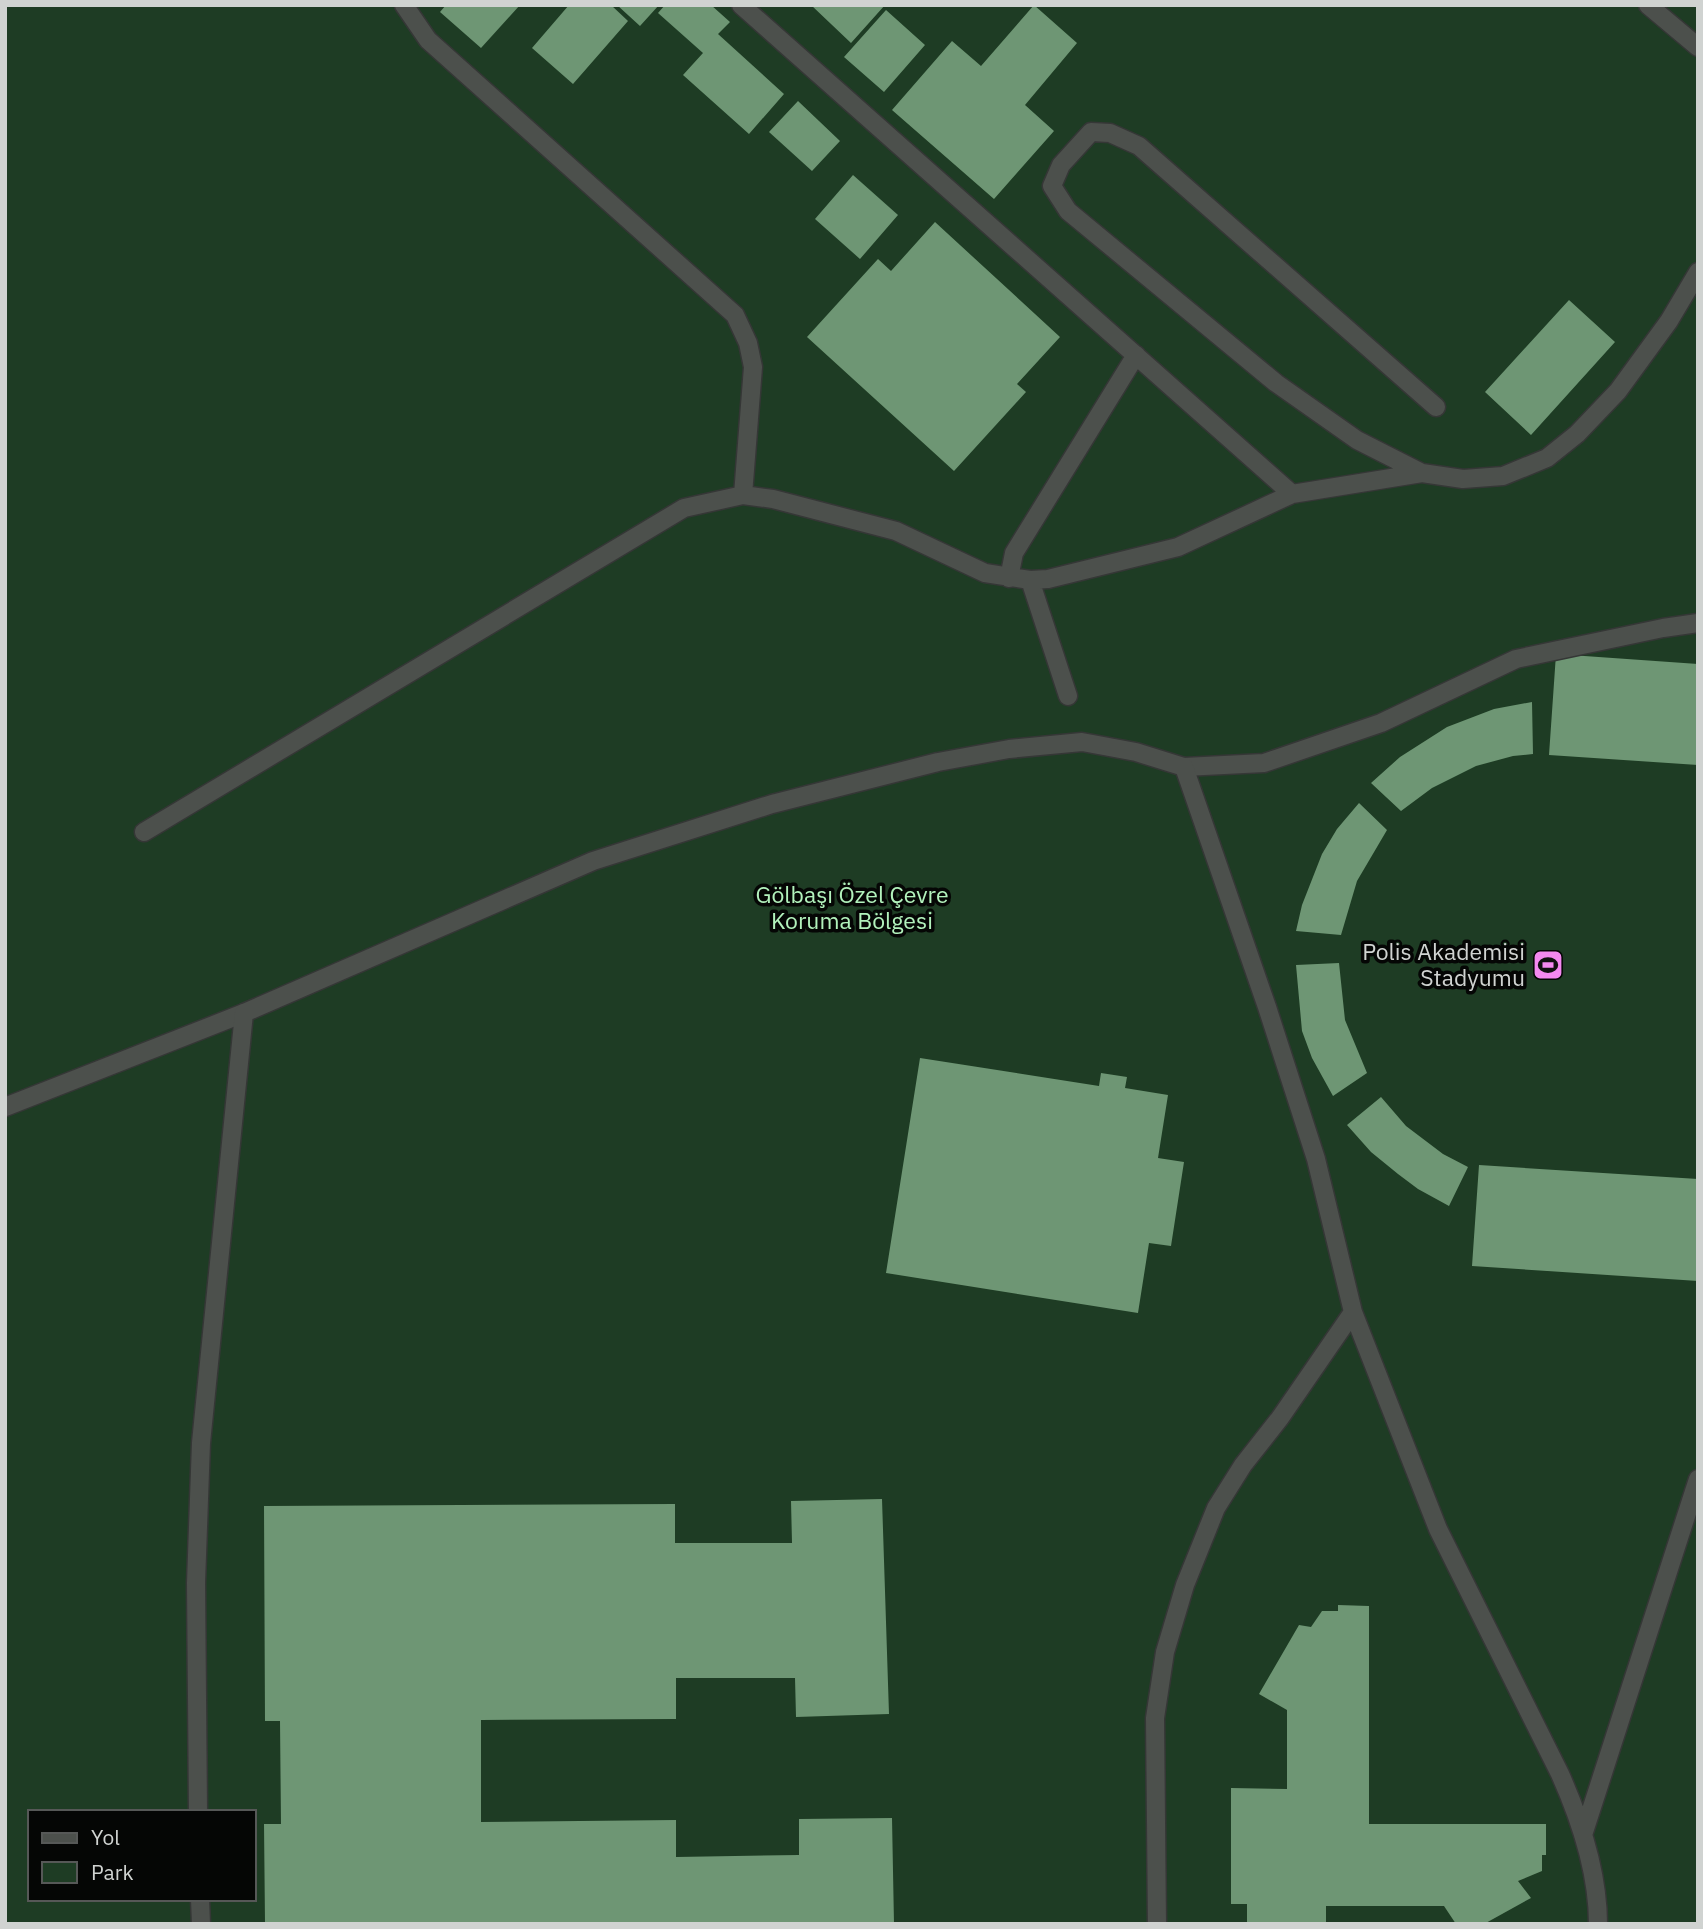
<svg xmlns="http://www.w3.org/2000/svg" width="1703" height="1929" font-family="'IBM Plex Sans',sans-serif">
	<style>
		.green { fill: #1e3c24; fill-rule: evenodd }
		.building { fill: #6e9674 }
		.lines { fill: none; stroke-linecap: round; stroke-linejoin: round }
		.service-casing { stroke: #353736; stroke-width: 21 }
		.minor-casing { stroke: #353736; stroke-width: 21 }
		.service { stroke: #4c504c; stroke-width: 18 }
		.minor { stroke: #4c504c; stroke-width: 18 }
		.labels { text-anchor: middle; stroke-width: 7; stroke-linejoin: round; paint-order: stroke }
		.park-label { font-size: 23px; fill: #b2f2bc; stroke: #050605 }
		.poi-label { font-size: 23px; fill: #d0d3d1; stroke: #050605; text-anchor: end }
	</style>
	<rect width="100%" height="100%" fill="#181c19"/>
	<path class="green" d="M5,5H1698V1924H5ZM30,1812H254V1899H30Z"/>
	<path class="building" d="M446,5H520L481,48L440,12Z
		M569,5H611L628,21L573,84L532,48Z
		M617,5H659L640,26Z
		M665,5H711L730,22L718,34L784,94L749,134L683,75L703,53L658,13Z
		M811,5H885L851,43Z
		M1034,5L1077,43L1025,105L1054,131L994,199L892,110L952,41L981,66Z
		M886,10L925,45L884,92L844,57Z
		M798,101L840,141L812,171L769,132Z
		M853,175L898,215L860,259L815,219Z
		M935,222L1060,337L1017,384L1026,392L954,471L807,337L878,259L891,271Z
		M1569,300L1615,342L1531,435L1485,392Z
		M1556,654L1698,664V765L1549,755Z
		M1532,702L1533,754L1513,756L1476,766L1432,788L1401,811L1371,783L1400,757L1447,727L1494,709Z
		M1359,803L1387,830L1357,881L1341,935L1296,931L1302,905L1322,854L1337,829Z
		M1339,963L1345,1020L1367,1073L1333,1096L1312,1058L1302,1031L1296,965Z
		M920,1058L1099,1086L1101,1073L1127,1077L1125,1088L1168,1095L1158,1158L1184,1162L1171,1246L1149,1243L1138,1313L886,1273Z
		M1381,1097L1406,1126L1443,1154L1468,1167L1449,1206L1418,1189L1398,1174L1371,1152L1347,1125Z
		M1479,1165L1698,1179V1281L1472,1266Z
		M882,1499L889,1714L796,1717L795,1678H676V1719L481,1720V1822L676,1820V1857L799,1855V1819L892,1818L894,1924H265L264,1824H281L280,1721H265L264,1506L675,1504V1543H792L791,1501Z
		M1338,1605L1369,1606V1824H1546V1855H1542V1871L1518,1881L1531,1898L1484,1924H1456L1444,1906H1326V1924H1247V1904H1231V1788L1287,1789V1710L1259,1694L1299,1625L1311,1627L1322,1611H1338Z"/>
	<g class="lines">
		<g class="service-casing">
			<path id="service" d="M404,5L428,40L735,315L748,343L753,367L743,495
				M741,5L1292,494
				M1648,5L1698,47
				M1436,407L1139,146L1110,133L1091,132L1061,165L1052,186L1068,211L1276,383L1357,440L1422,473L1463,479L1503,476L1547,458L1577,434L1618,391L1669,321L1698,272
				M1009,578L1014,553L1136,355
				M1030,580L1068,696
				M1184,767L1264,763L1381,723L1516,659L1663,628L1698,623
				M144,832L684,508L743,495L773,499L896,531L985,573L1030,580L1048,579L1178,547L1292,494L1422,473
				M5,1107L244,1013"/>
		</g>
		<g class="minor-casing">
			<path id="minor" d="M1353,1312L1438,1529L1560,1774C1581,1821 1598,1872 1598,1924
				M198,1812L196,1583L201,1443L244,1013L593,861L772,804L938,762L1009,749L1082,742L1136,752L1184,767L1267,1007L1316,1159L1353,1312L1280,1418L1243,1465L1216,1508L1185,1585L1165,1652L1155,1718L1157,1924
				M1583,1835L1698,1479
				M200,1899L201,1924"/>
		</g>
		<use href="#service" class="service"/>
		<use href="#minor" class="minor"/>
	</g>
	<defs>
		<g id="stadium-square" transform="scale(1.575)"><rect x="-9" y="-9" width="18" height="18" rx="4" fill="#f489f0" stroke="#050605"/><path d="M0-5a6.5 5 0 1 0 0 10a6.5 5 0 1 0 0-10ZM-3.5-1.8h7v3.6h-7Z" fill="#111"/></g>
	</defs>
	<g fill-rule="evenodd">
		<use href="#stadium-square" x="1548" y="965"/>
	</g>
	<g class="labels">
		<g class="park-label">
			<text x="852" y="903">Gölbaşı Özel Çevre<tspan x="852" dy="26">Koruma Bölgesi</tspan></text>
		</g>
		<g class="poi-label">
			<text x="1525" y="960">Polis Akademisi<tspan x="1525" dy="26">Stadyumu</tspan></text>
		</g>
	</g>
	<rect width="1703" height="1929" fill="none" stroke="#d0d3d1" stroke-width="14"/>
	<rect x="28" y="1810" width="228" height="91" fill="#050605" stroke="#565857" stroke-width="2"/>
	<rect x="42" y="1833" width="35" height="10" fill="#4c504c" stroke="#565857" stroke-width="2"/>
	<text x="91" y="1845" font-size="21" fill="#d0d3d1">Yol</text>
	<rect x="42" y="1862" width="35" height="21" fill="#1e3c24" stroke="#565857" stroke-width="2"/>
	<text x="91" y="1880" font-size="21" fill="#d0d3d1">Park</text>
</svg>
